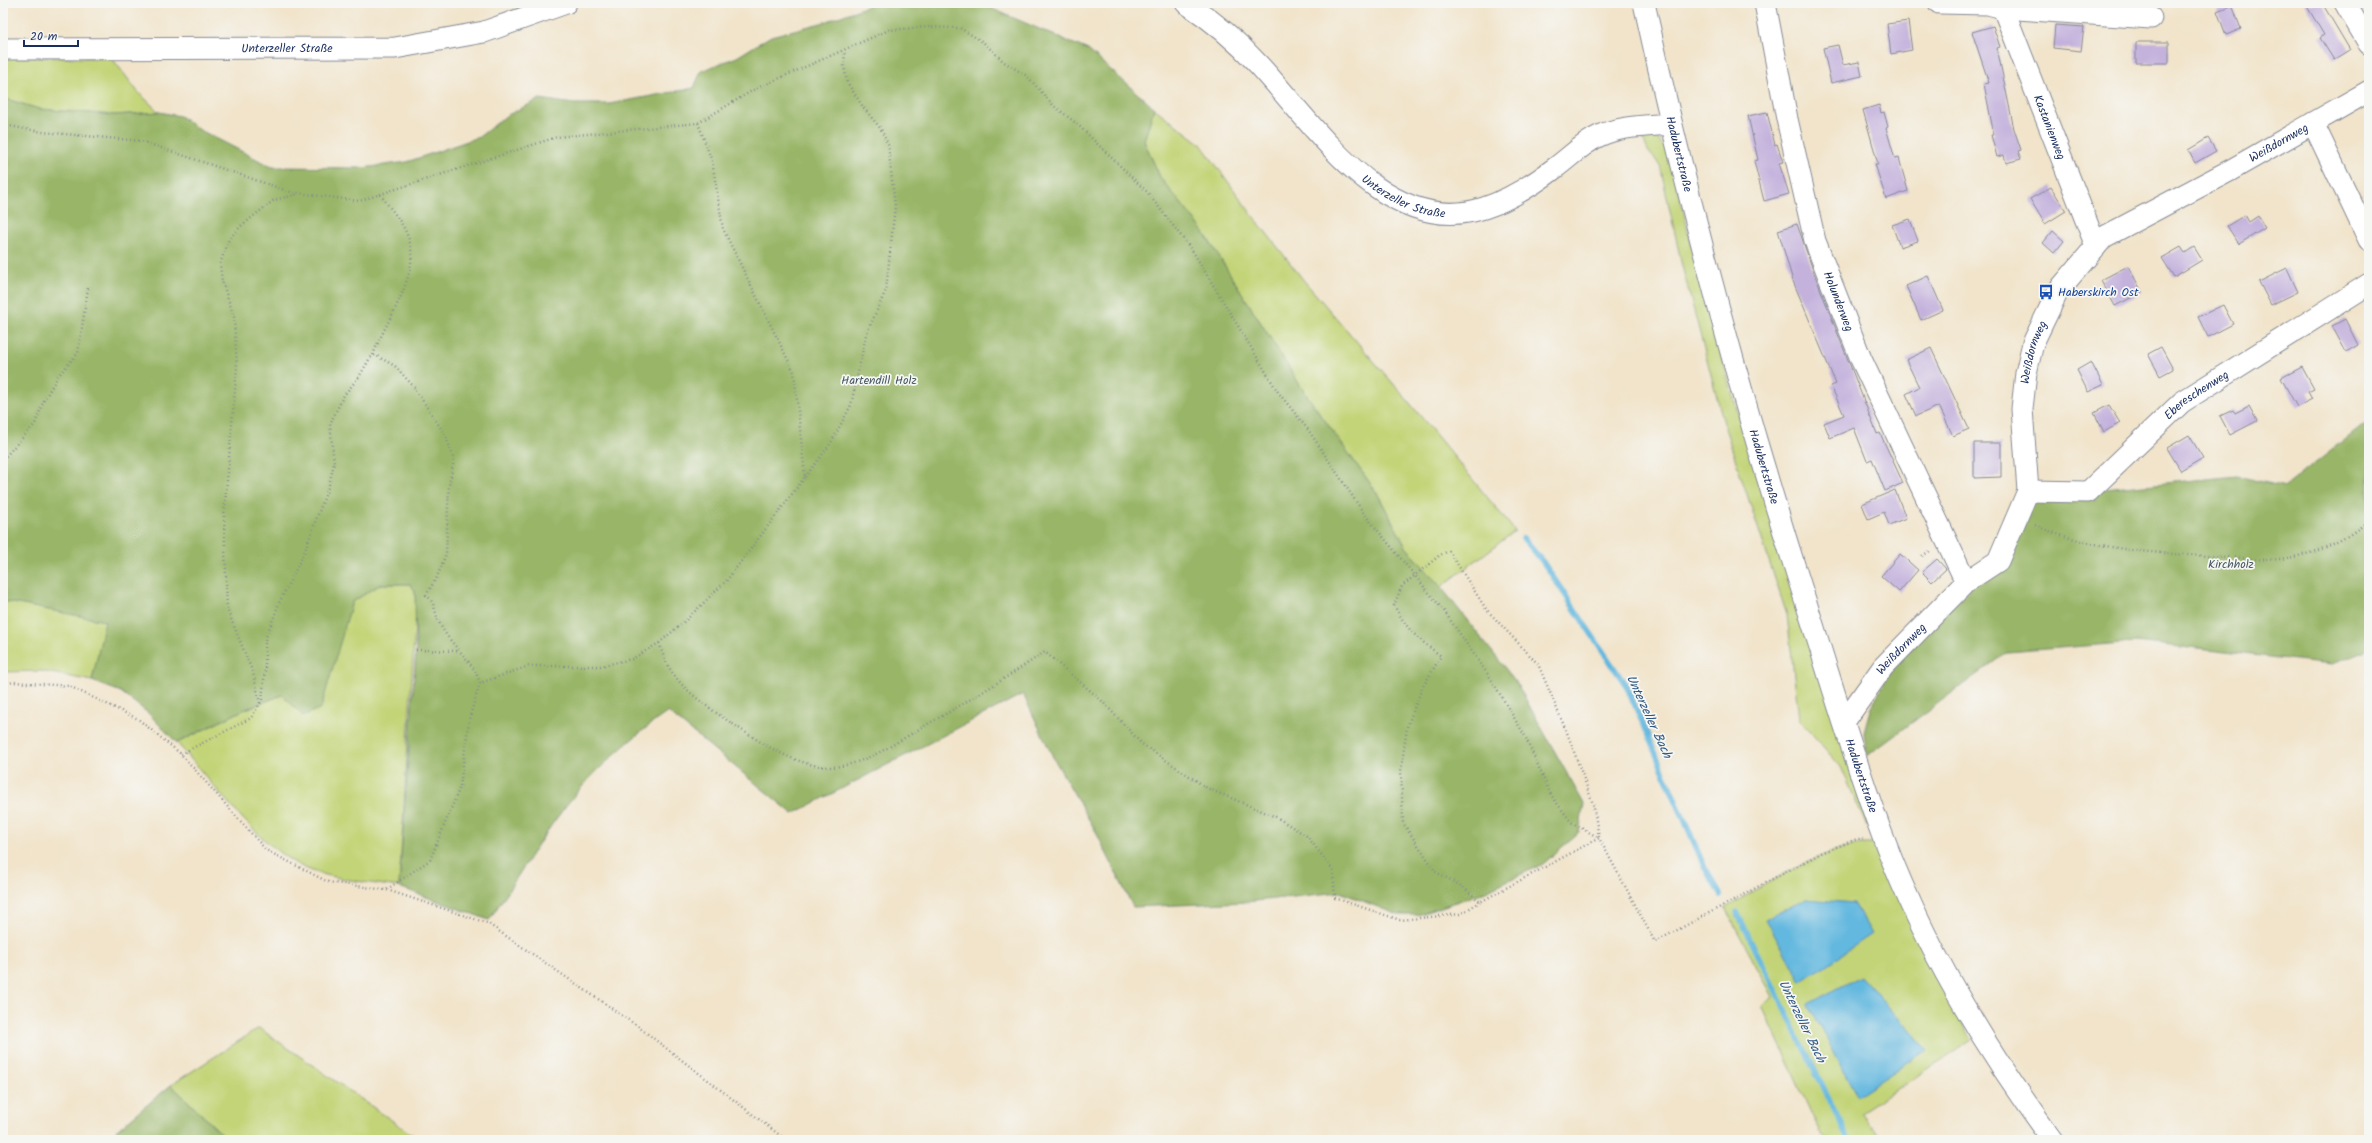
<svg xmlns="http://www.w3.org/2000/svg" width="2372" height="1143" font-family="Kalam,sans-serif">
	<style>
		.green { fill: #c2d477; stroke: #6e826a }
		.forest { fill: #99b668; stroke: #5a7263 }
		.water { fill: #63b8df; stroke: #3f749e }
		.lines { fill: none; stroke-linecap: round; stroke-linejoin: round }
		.stream { stroke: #63b8df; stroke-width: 5.5 }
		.building { fill: #c4b2dd }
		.minor-casing { stroke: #868a94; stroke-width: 23 }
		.path { stroke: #868a94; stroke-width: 2.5; stroke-dasharray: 1 3; stroke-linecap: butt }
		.minor { stroke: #fff; stroke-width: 21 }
		.labels { text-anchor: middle; stroke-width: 3.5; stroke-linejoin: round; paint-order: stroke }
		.street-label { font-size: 12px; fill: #1b2f5e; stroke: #f6f6f2 }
		.transit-label { font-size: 12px; fill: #164399; stroke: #f6f6f2; text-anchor: start }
		.park-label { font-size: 12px; fill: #455864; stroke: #f6f6f2 }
		.water-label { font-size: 13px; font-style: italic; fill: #315885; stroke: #f6f6f2 }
	</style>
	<rect width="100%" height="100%" fill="#f6f6f2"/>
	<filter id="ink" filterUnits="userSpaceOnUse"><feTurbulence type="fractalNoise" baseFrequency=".025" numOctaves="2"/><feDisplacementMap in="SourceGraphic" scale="8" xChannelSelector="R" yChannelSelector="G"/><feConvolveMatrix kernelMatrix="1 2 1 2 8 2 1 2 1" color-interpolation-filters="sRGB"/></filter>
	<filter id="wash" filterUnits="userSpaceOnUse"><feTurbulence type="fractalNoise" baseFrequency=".012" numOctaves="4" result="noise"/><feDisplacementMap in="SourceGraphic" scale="16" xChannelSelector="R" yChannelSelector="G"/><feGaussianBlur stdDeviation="0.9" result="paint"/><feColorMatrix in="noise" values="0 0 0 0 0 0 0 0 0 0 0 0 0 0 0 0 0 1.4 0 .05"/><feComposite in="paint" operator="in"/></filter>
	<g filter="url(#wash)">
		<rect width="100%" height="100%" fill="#f1e4cb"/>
		<path class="green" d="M3,57L112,58L138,92L159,112L115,115L39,109L3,98Z
			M1154,108L1200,143L1250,212L1305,282L1404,396L1515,531L1441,587L1406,547L1377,493L1303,390L1201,228L1161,179L1144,141Z
			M1640,132L1657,138L1670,154L1699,277L1750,455L1868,816L1867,826L1841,767L1799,719L1787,615L1726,431L1682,266L1660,165L1648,151Z
			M381,584H410L415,590L416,609L399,887C371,883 342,880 315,872C266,857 212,782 177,743L241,711L282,695L303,716L342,632L352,602Z
			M3,601L106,621L92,681L41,671L3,672Z
			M1856,844H1874L1882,853L1941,980L1972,1040L1861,1113L1882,1140H1826L1817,1126L1762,1006L1773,997L1725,908C1766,884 1809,857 1856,844Z
			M259,1028L420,1140H228L171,1085Z"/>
		<path class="forest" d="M876,3H979L1088,50L1154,108L1144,141L1161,179L1201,228L1303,390L1377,493L1406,547L1441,587L1516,682L1584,804L1579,832L1543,864L1479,894L1418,915H1398L1340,892L1246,902L1133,907L1095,830L1053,757L1023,694L793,814L668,712C637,733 604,762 579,790C545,829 519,876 489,920L399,887L416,650L415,591L410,584H381L352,602L321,708L303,716L282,695L241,711L177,743L148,713L121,692L92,681L105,621L3,601V98L39,109L115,115L159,112L180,116L198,129L272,167L363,168L407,162L479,137L506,116L540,99L573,104H609L694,88L701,71L737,57L771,36L825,22Z
			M2369,421V649L2332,664L2136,642L2007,652L1867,756L1864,733L1870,709L1894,665L1971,587L2032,496L2237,476L2285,487Z
			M171,1085L228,1140H105Z"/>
		<path class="water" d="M1806,899L1854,903L1872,934L1801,982L1766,919Z
			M1861,976L1927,1050L1857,1096L1808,1004Z"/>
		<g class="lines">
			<path class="stream" d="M1523,538L1543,562L1627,687L1705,868L1721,896
				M1737,912L1849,1140"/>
		</g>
		<g id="blocks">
			<path class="building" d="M2305,3H2322L2350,50L2334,60L2320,38L2324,35Z
				M2232,5L2241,29L2226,35L2217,11Z
				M1908,21L1912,50L1891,54L1887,24Z
				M2055,25L2084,27L2081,51L2053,48Z
				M1993,26L2000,47L1997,48L2014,129L2021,150L2018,151L2021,159L2006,163L2004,155L1997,157L1991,135H1994L1984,84L1989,83L1972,32Z
				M2136,42H2169V63H2136Z
				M1838,45L1843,65L1859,62L1862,76L1831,83L1823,48Z
				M1879,105L1881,113L1884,112L1888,127L1886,128L1895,159L1899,158L1908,191L1886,199L1875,164H1878L1863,110Z
				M1767,112L1775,145L1777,144L1783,162L1779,163L1789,194L1764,201L1754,161L1758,160L1748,116Z
				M2208,138L2216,151L2195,163L2188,150Z
				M2051,187L2066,211L2045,224L2030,199Z
				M2245,215L2249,222L2258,216L2265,228L2239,244L2227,226Z
				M1910,219L1918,241L1900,247L1892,225Z
				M1797,224L1814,273L1877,434L1880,433L1903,483L1885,491L1872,459L1867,461L1854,428L1830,438L1824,423L1844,415L1831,386L1836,384L1793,281L1778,230Z
				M2053,231L2064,241L2054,253L2043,243Z
				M2181,247L2185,253L2194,247L2202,260L2174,277L2162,258Z
				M2128,266L2142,292L2115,306L2101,280Z
				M2287,268L2298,292L2271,305L2259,282Z
				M1928,276L1943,310L1921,320L1906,286Z
				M2223,305L2233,324L2208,337L2198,317Z
				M2345,319L2358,345L2346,352L2332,326Z
				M2161,347L2173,369L2160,376L2148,354Z
				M1931,348L1969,429L1953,436L1939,406L1916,416L1906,394L1919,387L1906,360Z
				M2091,362L2103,385L2088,392L2077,370Z
				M2302,367L2314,389L2308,392L2312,399L2297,407L2281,378Z
				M2109,405L2120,423L2104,432L2094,413Z
				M2249,406L2257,421L2230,435L2220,416L2233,410L2235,413Z
				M2189,435L2203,458L2181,471L2167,448Z
				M1974,443H2001V477L1974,478Z
				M1895,490L1906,518L1889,525L1884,512L1868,519L1862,504Z
				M1900,554L1918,570L1899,592L1881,576Z
				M1937,559L1946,569L1932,582L1922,572Z"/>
		</g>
	</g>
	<g filter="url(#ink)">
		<use href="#blocks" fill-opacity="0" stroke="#868a94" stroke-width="1"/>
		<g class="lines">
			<g class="minor-casing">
				<g id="minor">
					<path id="s1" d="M1186,3C1212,20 1237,41 1258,64C1315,125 1386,240 1484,208C1509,200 1534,184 1555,168C1570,157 1582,144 1599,136C1620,126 1647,126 1670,124"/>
					<path id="s2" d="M1644,3C1687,200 1740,395 1801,587C1828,671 1852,755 1883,837C1924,946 1984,1047 2053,1140"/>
					<path id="s3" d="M1765,3L1787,119L1815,241L1861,359L1966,582"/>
					<path d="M1939,3L1988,4L2003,8L2151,18"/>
					<path d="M2345,3L2369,44"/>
					<path id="s4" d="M2003,8L2096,246"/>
					<path id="s5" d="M3,49L395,48L484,32L566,3"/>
					<path d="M2313,123L2369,240"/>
					<path id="s6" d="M2028,491L2088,492L2182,402L2369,284"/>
					<path id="s7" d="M1844,722L1883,667L1966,582L1998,561L2028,491L2022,409L2026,373L2033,343L2058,291L2104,237L2231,170L2369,91"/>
				</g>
			</g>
			<path class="path" d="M3,125L43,132L141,141L291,192L359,201L557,137L698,123L755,89L889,30L927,27L960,28L983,42L1004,62L1027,76L1054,106L1076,123L1147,192L1192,250L1278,392L1309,431L1365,515L1444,611L1491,679L1525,736L1551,795L1571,822L1599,838
				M373,355C384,324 419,277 410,244C406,225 391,210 380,194
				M3,459L35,424L44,400L58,376L78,353L88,288
				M805,477L831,443L851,405L866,335L886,290L895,206L888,145L881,129L863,107L847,82L844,66L845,51
				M2035,525C2091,551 2166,554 2228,557C2244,558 2263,561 2279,559C2311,556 2345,542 2369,520
				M1922,556L1930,551
				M659,643C662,652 665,661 670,669C684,692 713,711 736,726C762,744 797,766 829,767C863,767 898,741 926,725C967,702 1006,678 1045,652L1102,701L1142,744L1207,788L1276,817L1307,836L1333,870L1335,898L1400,920L1460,914L1480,902
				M416,650L458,651
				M3,684L14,682L69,686L138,719L181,754L266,850L328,882L386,890L430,860L460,787L469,719L480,683L529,666H600L632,659L659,643L686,620L727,580L805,477L794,372L723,229L712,161L698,123
				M260,703L253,673L227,609L224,515L237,367L234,317L222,281L220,264L229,239L241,226L274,200L299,194
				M181,754L251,718L262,700L265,670V640L279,603L304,553L329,485L334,463L330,424L344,395L359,377L370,358L375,355L395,366L413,386L446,436L454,460L449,485L446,554L437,577L426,595C436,603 434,612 439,622C449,645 473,659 480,683
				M1599,837L1593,804L1568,735L1538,664L1486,609L1449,551L1440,555L1402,586L1394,605C1407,631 1420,640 1441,656L1422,688L1407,727L1401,771L1403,823L1436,872L1463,887L1480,902L1599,838L1655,942L1821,853L1857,839H1863
				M387,890L487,923L636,1025L786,1140"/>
			<use href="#minor" class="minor"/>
		</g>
	</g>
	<defs>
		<g id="bus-bare" transform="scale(1.2)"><path d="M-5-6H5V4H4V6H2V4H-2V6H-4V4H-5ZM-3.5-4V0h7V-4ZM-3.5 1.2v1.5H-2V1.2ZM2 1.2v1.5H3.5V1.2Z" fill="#1a4fb4" stroke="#f6f6f2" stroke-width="2.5" paint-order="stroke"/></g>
	</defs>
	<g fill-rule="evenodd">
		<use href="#bus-bare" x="2046" y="292"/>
	</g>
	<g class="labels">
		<g class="street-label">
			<text dy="4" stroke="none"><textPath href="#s5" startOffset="284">Unterzeller Straße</textPath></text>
			<text dy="4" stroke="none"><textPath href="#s4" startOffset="128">Kastanienweg</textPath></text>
			<text dy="4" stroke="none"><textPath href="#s7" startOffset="777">Weißdornweg</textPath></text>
			<text dy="4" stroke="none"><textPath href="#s2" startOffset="155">Hadubertstraße</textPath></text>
			<text dy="4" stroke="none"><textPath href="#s1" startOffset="295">Unterzeller Straße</textPath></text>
			<text dy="4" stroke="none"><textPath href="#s3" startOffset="308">Holunderweg</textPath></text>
			<text dy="4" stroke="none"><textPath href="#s7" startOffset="441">Weißdornweg</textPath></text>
			<text dy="4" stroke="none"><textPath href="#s6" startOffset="206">Ebereschenweg</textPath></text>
			<text dy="4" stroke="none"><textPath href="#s2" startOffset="479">Hadubertstraße</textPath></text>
			<text dy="4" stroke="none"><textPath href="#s7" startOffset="93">Weißdornweg</textPath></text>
			<text dy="4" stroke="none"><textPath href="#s2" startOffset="803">Hadubertstraße</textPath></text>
		</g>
		<g class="transit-label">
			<text x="2058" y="296">Haberskirch Ost</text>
		</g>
		<g class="park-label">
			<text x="879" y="384">Hartendill Holz</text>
			<text x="2231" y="568">Kirchholz</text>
		</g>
		<g class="water-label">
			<text transform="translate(1650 716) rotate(65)" y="5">Unterzeller Bach</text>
			<text transform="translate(1803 1021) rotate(64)" y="5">Unterzeller Bach</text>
		</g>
	</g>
	<rect width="2372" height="1143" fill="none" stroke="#f6f6f2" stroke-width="16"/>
	<path d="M24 40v6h54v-6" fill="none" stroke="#1b2f5e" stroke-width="2"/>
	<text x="30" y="40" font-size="12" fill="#1b2f5e" stroke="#f6f6f2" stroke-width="3" paint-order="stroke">20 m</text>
</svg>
